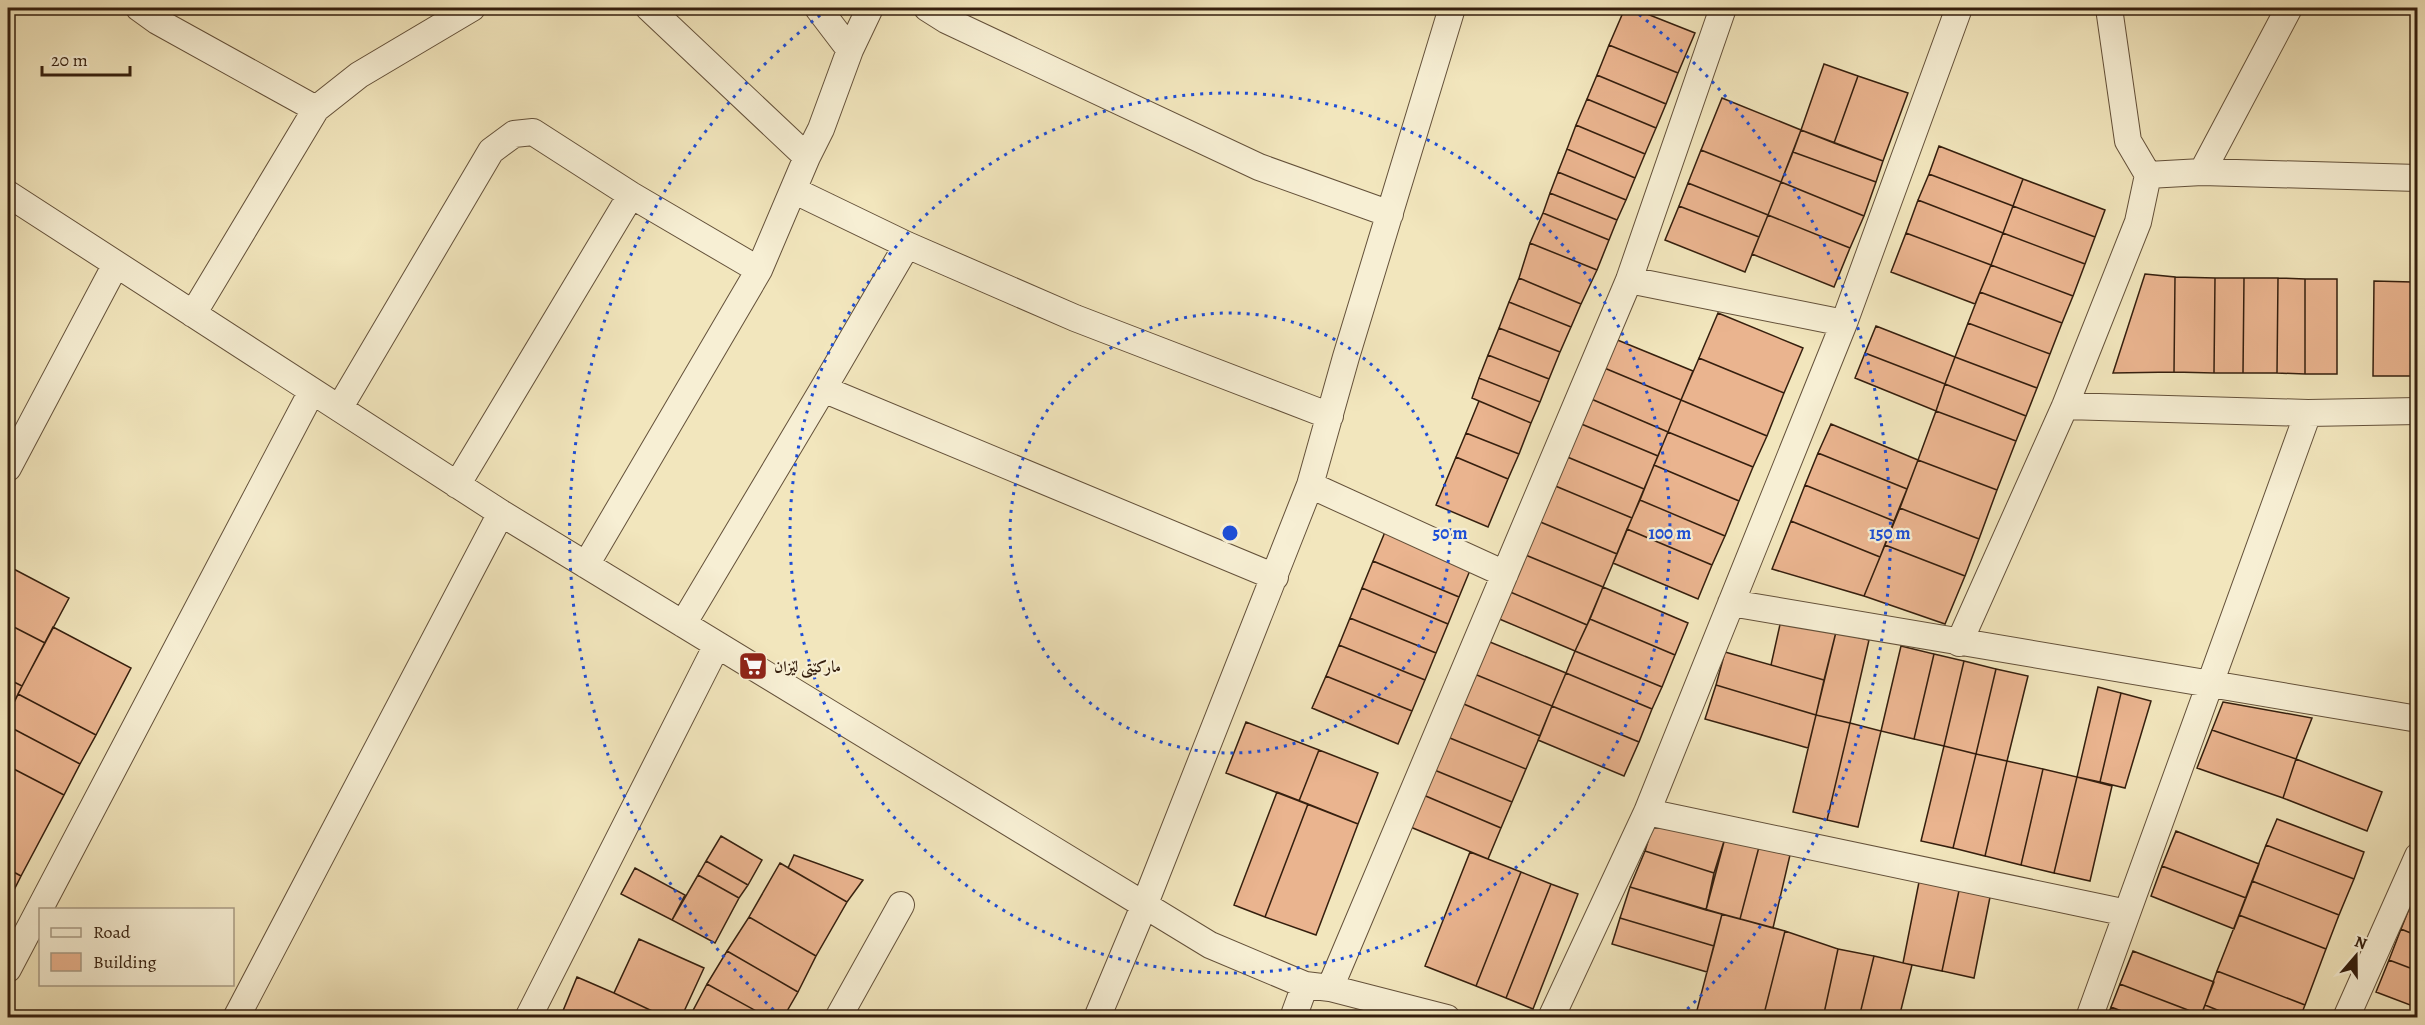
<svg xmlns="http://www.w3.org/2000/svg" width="2425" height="1025" font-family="Alegreya,Amiri,serif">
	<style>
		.building { fill: #eab48f; stroke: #351f0e; stroke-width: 1.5 }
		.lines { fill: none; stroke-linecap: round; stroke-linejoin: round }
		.street-casing { stroke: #64513a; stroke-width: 28 }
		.street { stroke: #f7efd4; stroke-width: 26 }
		.ring { fill: none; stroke: #1d4ed8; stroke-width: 3; stroke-dasharray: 3 6 }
		.labels { text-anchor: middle; stroke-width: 4.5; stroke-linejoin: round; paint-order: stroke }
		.poi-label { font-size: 16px; font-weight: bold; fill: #351f0e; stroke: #f7efd4; text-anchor: start }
		.centre { fill: #1d4ed8; stroke: #f7efd4; stroke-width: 3 }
		.ring-label { font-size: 18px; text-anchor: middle; font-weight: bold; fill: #1d4ed8; stroke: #f7efd4; stroke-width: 4.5; stroke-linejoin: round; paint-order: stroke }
	</style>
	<rect width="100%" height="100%" fill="#f2e6bd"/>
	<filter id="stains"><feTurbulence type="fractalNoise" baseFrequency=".00333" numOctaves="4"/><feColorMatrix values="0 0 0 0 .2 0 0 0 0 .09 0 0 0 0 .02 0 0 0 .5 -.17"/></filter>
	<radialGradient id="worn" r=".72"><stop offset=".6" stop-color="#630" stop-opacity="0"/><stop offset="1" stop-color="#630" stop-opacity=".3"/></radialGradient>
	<path class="building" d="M1625,8H1632L1695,33L1678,73L1609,45Z
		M1609,45L1678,73L1666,104L1597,75Z
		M1824,64L1858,76L1834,143L1801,130Z
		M1597,75L1666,104L1656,128L1587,99Z
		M1858,76L1908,93L1883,161L1834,143Z
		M1722,98L1801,130L1781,182L1701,150Z
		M1587,99L1656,128L1645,154L1576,125Z
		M1576,125L1645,154L1635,178L1567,149Z
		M1801,130L1883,161L1876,182L1793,152Z
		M1939,146L2023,179L2013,206L1929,174Z
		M1567,149L1635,178L1626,200L1558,172Z
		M1701,150L1781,182L1768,215L1688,183Z
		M1793,152L1876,182L1864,216L1781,182Z
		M1558,172L1626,200L1617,220L1550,193Z
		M1929,174L2013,206L2003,233L1918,200Z
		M2023,179L2105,210L2095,237L2013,206Z
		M1781,182L1864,216L1850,248L1768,215Z
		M1688,183L1768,215L1759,237L1679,206Z
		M1550,193L1617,220L1609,240L1543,213Z
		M1918,200L2003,233L1991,265L1906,233Z
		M1679,206L1759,237L1745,272L1665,240Z
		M2013,206L2095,237L2085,264L2003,233Z
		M1543,213L1609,240L1597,270L1530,243Z
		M1768,215L1850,248L1834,287L1752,254Z
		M1906,233L1991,265L1975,304L1891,272Z
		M2003,233L2085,264L2073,296L1991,265Z
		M1530,243L1597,270L1581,304L1519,278Z
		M1991,265L2073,296L2062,323L1980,292Z
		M2145,274L2175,277L2174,372L2113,373Z
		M2175,277L2215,278L2214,373L2174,372Z
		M1519,278L1581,304L1571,327L1509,302Z
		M2215,278H2244L2243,373H2214Z
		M2244,278H2278L2277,373H2243Z
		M2278,278L2305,279V374L2277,373Z
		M2305,279H2337V374H2305Z
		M2374,281L2412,282V376H2373Z
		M2412,282H2418V376H2412Z
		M1980,292L2062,323L2050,354L1968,323Z
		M1509,302L1571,327L1560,352L1499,328Z
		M1718,313L1803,348L1784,393L1699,358Z
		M1968,323L2050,354L2037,388L1955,357Z
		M1876,326L1955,357L1945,384L1865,353Z
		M1499,328L1560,352L1549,379L1488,355Z
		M1615,339L1693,371L1681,400L1602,367Z
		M1865,353L1945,384L1936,411L1855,378Z
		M1488,355L1549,379L1540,402L1479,378Z
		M1955,357L2037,388L2026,416L1945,384Z
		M1699,358L1784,393L1767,436L1681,400Z
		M1602,367L1681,400L1668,432L1589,398Z
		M1479,378L1540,402L1531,423L1472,398Z
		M1945,384L2026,416L2016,441L1936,411Z
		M1589,398L1668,432L1658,456L1579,423Z
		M1681,400L1767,436L1753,467L1668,432Z
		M1479,401L1531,423L1519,454L1466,433Z
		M1936,411L2016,441L1997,490L1918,460Z
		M1579,423L1658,456L1644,489L1565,456Z
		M1831,424L1918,460L1907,489L1818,453Z
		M1668,432L1753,467L1739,501L1654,465Z
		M1466,433L1519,454L1508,479L1456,457Z
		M1818,453L1907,489L1894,521L1805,485Z
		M1565,456L1644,489L1632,518L1553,485Z
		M1456,457L1508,479L1488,527L1436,505Z
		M1918,460L1997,490L1979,539L1900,508Z
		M1654,465L1739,501L1725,536L1640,500Z
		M1553,485L1632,518L1617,554L1538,521Z
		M1805,485L1894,521L1880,557L1791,521Z
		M1640,500L1725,536L1712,565L1627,529Z
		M1900,508L1979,539L1965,576L1885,545Z
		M1538,521L1617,554L1603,587L1523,554Z
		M1791,521L1880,557L1864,596L1772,569Z
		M1627,529L1712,565L1698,599L1613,563Z
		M1385,532L1471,568L1459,597L1373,561Z
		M1885,545L1965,576L1945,624L1864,596Z
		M1523,554L1603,587L1587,625L1508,591Z
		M1373,561L1459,597L1448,624L1362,588Z
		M8,566L69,598L45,643L8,624Z
		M1603,587L1688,623L1675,655L1590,619Z
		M1362,588L1448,624L1436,653L1350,618Z
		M1508,591L1587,625L1575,651L1497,618Z
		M1350,618L1436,653L1425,680L1339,645Z
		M1590,619L1675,655L1662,687L1575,651Z
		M1781,620L1836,632L1824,680L1771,665Z
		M8,624L45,643L22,686L8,679Z
		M53,627L131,668L96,735L18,694Z
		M1836,632L1869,640L1850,723L1816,715Z
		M1485,640L1566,673L1552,706L1472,673Z
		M1339,645L1425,680L1412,711L1326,676Z
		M1901,646L1934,654L1914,739L1881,731Z
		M1575,651L1662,687L1652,709L1566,673Z
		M1725,652L1824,680L1816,715L1716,685Z
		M1934,654L1964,661L1944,746L1914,739Z
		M1964,661L1996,669L1976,754L1944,746Z
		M1996,669L2028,676L2007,761L1976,754Z
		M1472,673L1552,706L1540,736L1459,702Z
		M1566,673L1652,709L1639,742L1552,706Z
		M1326,676L1412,711L1398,744L1312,708Z
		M8,679L22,686L8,715Z
		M1716,685L1816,715L1808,748L1705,719Z
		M2098,687L2121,693L2100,782L2077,777Z
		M2121,693L2151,701L2125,788L2100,782Z
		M18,694L96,735L80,764L8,726V715Z
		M1459,702L1540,736L1526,769L1445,736Z
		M2223,702L2312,718L2296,759L2212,730Z
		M1552,706L1639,742L1624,776L1538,740Z
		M1816,715L1850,723L1827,820L1793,812Z
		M1246,722L1319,750L1299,801L1226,773Z
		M1850,723L1881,731L1858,827L1827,820Z
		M8,726L80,764L64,795L8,766Z
		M2212,730L2296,759L2283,798L2197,768Z
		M1445,736L1526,769L1512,802L1432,769Z
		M1944,746L1976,754L1953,848L1921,841Z
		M1319,750L1378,773L1358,824L1299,801Z
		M1976,754L2007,761L1985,856L1953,848Z
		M2296,759L2382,792L2367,831L2283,798Z
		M2007,761L2043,769L2021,865L1985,856Z
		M8,766L64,795L21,876L8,869Z
		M1432,769L1512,802L1501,828L1421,794Z
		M2043,769L2077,777L2054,873L2021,865Z
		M2077,777L2112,786L2090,881L2054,873Z
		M1277,792L1308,804L1265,917L1234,905Z
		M1421,794L1501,828L1488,859L1408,826Z
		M1308,804L1358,824L1316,935L1265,917Z
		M1656,816L1725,838L1714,873L1645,851Z
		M2277,819L2364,852L2354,879L2266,845Z
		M2176,831L2259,864L2246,898L2162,866Z
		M721,836L762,860L748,885L706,861Z
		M1725,838L1759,847L1740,919L1706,910Z
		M2266,845L2354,879L2339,915L2252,881Z
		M1759,847L1790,855L1773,928L1740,919Z
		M1645,851L1714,873L1706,910L1630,887Z
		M1470,852L1521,872L1476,986L1425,966Z
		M794,855L863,880L847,902L788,868Z
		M706,861L748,885L739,898L698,875Z
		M780,863L847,902L816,956L749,917Z
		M2162,866L2246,898L2234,929L2151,896Z
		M635,868L685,895L672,920L621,894Z
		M8,869L21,876L8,902Z
		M1521,872L1551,884L1506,998L1476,986Z
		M698,875L739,898L715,943L672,920Z
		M1920,877L1960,886L1942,971L1903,963Z
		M2252,881L2339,915L2326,949L2239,915Z
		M1551,884L1578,894L1533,1009L1506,998Z
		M1960,886L1991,892L1974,978L1942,971Z
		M1630,887L1722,914L1714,946L1620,918Z
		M2413,899L2418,901V936L2401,929Z
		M1722,914L1785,931L1763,1018H1695Z
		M2239,915L2326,949L2305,1005L2217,971Z
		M749,917L816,956L798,992L727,951Z
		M1620,918L1714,946L1707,972L1612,944Z
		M2401,929L2418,936V971L2389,960Z
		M1785,931L1838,949L1823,1018H1763Z
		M639,939L704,968L681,1018H667L614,993Z
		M1838,949L1874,956L1859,1018H1823Z
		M727,951L798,992L783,1018H769L707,984Z
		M2133,951L2214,982L2201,1015L2120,984Z
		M1874,956L1912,965L1899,1018H1859Z
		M2389,960L2418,971V1008L2376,992Z
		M2217,971L2305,1005L2300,1018H2237L2205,1005Z
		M577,977L614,993L667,1018H560Z
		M707,984L769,1018H689Z
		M2120,984L2201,1015L2200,1018H2140L2111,1007Z
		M2205,1005L2237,1018H2200Z
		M2111,1007L2140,1018H2107Z"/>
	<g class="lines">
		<g class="street-casing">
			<path id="street" d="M139,8L157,21L316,109
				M649,8L807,157
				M818,8L850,50
				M927,8L946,20L1259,167L1390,214
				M2202,172L2289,8
				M2148,175L2202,172L2418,178
				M793,190L907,245L1075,318L1330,416
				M8,194L501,513L1210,945L1305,985L1330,988L1447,1018
				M1629,280L1844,323
				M193,314L316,109L359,75L472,8
				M823,389L1275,577
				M2065,406L2308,413L2418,411
				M340,407L491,151L514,134L533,132L631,195L759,270
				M8,468L116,264
				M457,485L631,195
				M1310,485L1505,574
				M586,565L759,270L807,157L821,129L850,50L870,8
				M1731,603L2418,719
				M683,624L823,389L907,245
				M1959,643L2065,406L2138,222L2148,175L2128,141L2109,8
				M1647,812L2127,913
				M8,969L312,391
				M1330,988L1629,280L1723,8
				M236,1018L501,513
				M528,1018L717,645
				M838,1018L901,905
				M1097,1018L1144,906L1310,485L1346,357L1452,8
				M1293,1018L1305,985
				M1551,1018L1647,812L1844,323L1959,8
				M2089,1018L2308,413
				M2346,1018L2418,856"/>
		</g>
		<use href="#street" class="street"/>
	</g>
	<g class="ring">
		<circle cx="1230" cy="533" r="220"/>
		<circle cx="1230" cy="533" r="440"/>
		<path d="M780 1016A660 660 0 0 1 828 9M1632 9A660 660 0 0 1 1680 1016"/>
	</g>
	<defs>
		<g id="supermarket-square" transform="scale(1.5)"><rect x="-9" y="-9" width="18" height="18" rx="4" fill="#8f2418" stroke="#f7efd4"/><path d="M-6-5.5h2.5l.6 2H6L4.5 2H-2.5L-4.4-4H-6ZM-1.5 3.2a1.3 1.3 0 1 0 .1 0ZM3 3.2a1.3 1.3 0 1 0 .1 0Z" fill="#fff"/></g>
	</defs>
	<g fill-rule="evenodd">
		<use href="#supermarket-square" x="753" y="666"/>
	</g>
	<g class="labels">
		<g class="poi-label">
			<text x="774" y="672">مارکێتی لێزان</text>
		</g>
	</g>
	<circle cx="1230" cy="533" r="9" class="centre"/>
	<g class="ring-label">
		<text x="1450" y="539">50 m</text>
		<text x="1670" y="539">100 m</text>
		<text x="1890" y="539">150 m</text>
	</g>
	<rect width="2425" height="1025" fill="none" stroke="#f2e6bd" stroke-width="30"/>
	<rect x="9" y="9" width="2407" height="1007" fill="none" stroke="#351f0e" stroke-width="3"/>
	<rect x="15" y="15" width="2395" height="995" fill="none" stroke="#351f0e" stroke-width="1.5"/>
	<rect x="39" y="908" width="195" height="78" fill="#f7efd4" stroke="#a99c85" stroke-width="1.5"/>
	<rect x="51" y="928" width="30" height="9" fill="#f7efd4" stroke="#a99c85" stroke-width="1.5"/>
	<text x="93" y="938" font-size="18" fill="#351f0e">Road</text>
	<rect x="51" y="953" width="30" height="18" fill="#eab48f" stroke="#a99c85" stroke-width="1.5"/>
	<text x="93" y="968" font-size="18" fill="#351f0e">Building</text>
	<g transform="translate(2356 956) rotate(20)" stroke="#f7efd4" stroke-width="4.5" paint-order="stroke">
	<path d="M0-4.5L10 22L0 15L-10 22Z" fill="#351f0e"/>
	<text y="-9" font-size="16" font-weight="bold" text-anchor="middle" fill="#351f0e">N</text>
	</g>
	<path d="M42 66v9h88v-9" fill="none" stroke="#351f0e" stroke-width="3"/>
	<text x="51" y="66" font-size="18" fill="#351f0e" stroke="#f7efd4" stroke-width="4.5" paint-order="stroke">20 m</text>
	<rect width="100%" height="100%" filter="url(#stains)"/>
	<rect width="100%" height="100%" fill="url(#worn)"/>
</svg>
